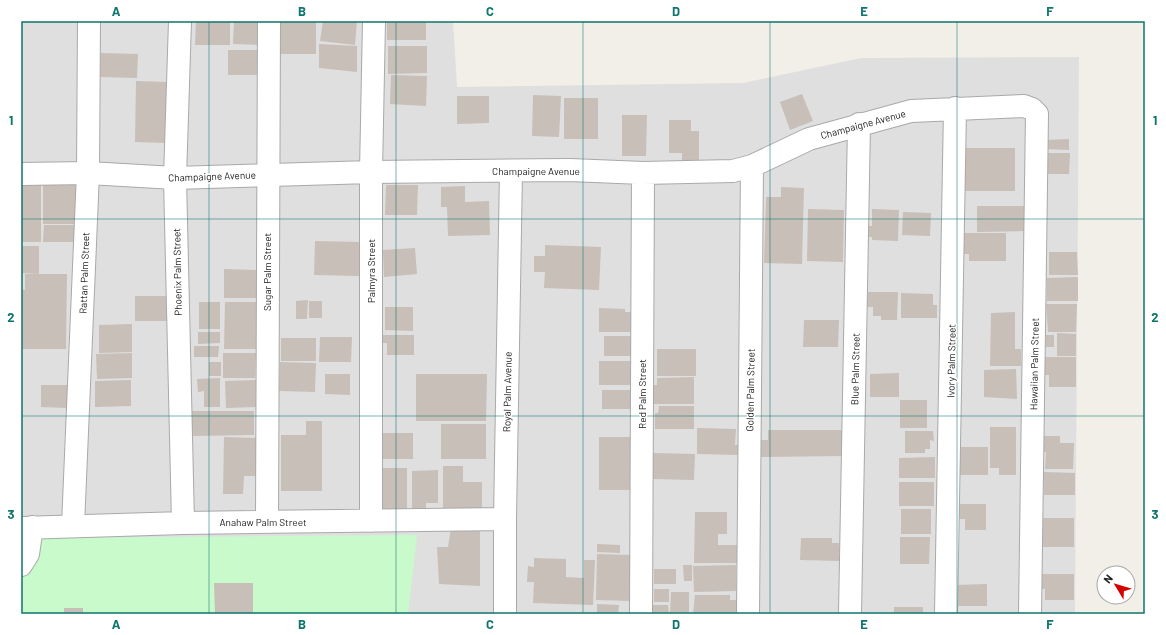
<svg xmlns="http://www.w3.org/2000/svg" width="1166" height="635" font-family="Barlow,sans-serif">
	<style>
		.residential { fill: #e0dfdf }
		.park { fill: #c8facc }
		.building { fill: #c7bfb8 }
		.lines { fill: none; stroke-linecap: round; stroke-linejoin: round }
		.minor-casing { stroke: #a9a9a9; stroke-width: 24 }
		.minor { stroke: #fff; stroke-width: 22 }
		.grid { fill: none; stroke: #0f766e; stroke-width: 1; stroke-opacity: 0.55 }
		.labels { text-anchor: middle; stroke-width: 3; stroke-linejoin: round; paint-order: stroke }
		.street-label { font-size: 10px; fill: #222; stroke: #fff }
		.neatline { fill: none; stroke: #0f766e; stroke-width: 1.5 }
		.grid-label { font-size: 13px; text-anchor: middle; font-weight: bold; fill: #0f766e }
	</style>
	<rect width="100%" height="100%" fill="#f2efe9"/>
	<path class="residential" d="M21,21H453L457,87L743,83L861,58L1079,57L1075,614H21Z"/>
	<path class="park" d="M417,535L408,614H21V538Z"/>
	<path class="building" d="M196,21H230V45H195Z
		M234,21H262V45L233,44Z
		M281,21H316V54H280Z
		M323,21H357L355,45L320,41Z
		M387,21H426V40H387Z
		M319,44L357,46V72L319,68Z
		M388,46H427V73L388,74Z
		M228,50H262V75H228Z
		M101,53L138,54L137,78L100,77Z
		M391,75L427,76L426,106L390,104Z
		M136,81L168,82L166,143L135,142Z
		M802,94L813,121L790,130L780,102Z
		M533,95L561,96L559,137L532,136Z
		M457,96H489V123L457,124Z
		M564,98H598V139H564Z
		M622,115H647L646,156H622Z
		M669,120H691V131H699V163H682V153H669Z
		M1069,139V150L1043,149V140Z
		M960,148H1015V191H960Z
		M1041,153H1070L1069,174H1041Z
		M43,174H79V224H43Z
		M21,175H41V242H21Z
		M386,185H418L417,215H385Z
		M465,186V202L489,201L490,235L448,236L447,207H441V187Z
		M781,187L804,188L802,264L764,263L766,197H781Z
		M977,206H1026L1025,231L977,232Z
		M808,209L844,210L843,262L807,261Z
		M872,209L899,210L898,241L872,240V237H867L868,226H872Z
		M903,212L931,213L930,236L902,235Z
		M44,225H79V242H43Z
		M959,233H1006V261H969V254H959Z
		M315,241L361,242L359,276L314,275Z
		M545,245L601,247L599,290L544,288L545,272H534V256H545Z
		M21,246H39V274L21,273Z
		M415,248L417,274L384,277L383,250Z
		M1049,252H1077L1078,275H1049Z
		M224,269L258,270L257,298H224Z
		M25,274H67L66,349H21V290H25Z
		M1078,277V301H1047V278Z
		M868,292H898L897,320H881V316H873V307H867Z
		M901,293L933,294V305H937V318H901Z
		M135,296H172L171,321H135Z
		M308,300L307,319H296V301Z
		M309,301H322V318H309Z
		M199,302H220V329H199Z
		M225,302H257L256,349H224Z
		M1046,304H1077L1076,332H1048Z
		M385,307H413V331L385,330Z
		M599,308L625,309V312H633V332H599Z
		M1015,312V349H1021V366H990L991,313Z
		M804,320H839L838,347H803Z
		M132,324V352L99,353V325Z
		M198,332H220V343L198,344Z
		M1057,333L1076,334V356H1057Z
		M381,335H414V355H387V343H381Z
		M1046,335H1054V347H1046Z
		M604,336H633V356H604Z
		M320,337H352L351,362H319Z
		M281,338H316V361H281Z
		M194,346H219L218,357H194Z
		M657,349H696V376H657Z
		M132,353V378L97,379L96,354Z
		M223,353H256L255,378H223Z
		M1045,357H1076V387H1049V375H1044Z
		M599,361H631V385H599Z
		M209,362H221V376H209Z
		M280,362L316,363L315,392L279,391Z
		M1016,369L1017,399L984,397V370Z
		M899,373V397H870V374Z
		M325,374H350V395L325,394Z
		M416,374H487L486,421H416Z
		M694,377V404H651V385H657V378Z
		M220,378V407H204V391L198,392L197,379Z
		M131,380V406L95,407V381Z
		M256,380L257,407L226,408L225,381Z
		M41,385H68L67,408L41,407Z
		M602,390H631V409H602Z
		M900,400H927V428H900Z
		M659,406H694V429H655V413H658Z
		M192,411H254V435L192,436Z
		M306,421H322V491H281V435H306Z
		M441,424H486V459H441Z
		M990,427H1016V475H999V468H990Z
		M697,428L736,429L735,445H740L739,455L697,454Z
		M768,430H843V456L760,457V440H768Z
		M905,431H933L934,441L930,440V449H925V453H905Z
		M383,433H413V459H383Z
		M1039,436H1060V443H1074L1073,469H1045L1046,452H1039Z
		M224,437L258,438L257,476H244L243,494H223Z
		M599,437H632L631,490H599Z
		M959,447H988V475H959Z
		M653,453L695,454L694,480L652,479Z
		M935,457V478H899V458Z
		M443,466H463V482H482V512H443Z
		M380,468H407V513H380Z
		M438,470V503H426V516L412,517V471Z
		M1044,472L1075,473V495H1044Z
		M899,482H934V506H899Z
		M957,504H986V530H965V519H958Z
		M901,509H931V534H901Z
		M695,512H727V534H718V545H739L738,563H694Z
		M1043,518H1074V547H1043Z
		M451,528L480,529V586L439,584L437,547H448Z
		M900,537H930L929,564H900Z
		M801,538H832V543H839V561L800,560Z
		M597,544L620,545V553L597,552Z
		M597,554L632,555L631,601L596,600Z
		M534,558L566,559V577L584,578V560H595L593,605L533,603L534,582H527L528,566L534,567Z
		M683,565H692V581H684Z
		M736,565V591L694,592L693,566Z
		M654,569H676V584H654Z
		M1042,574H1074V600H1045V589H1042Z
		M214,583H253V614H215Z
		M987,584V606H957L953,585Z
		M654,589H669V602H654Z
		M671,592H689V614H670Z
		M695,595H730V600H738L737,614H693Z
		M597,604L619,605L618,614H597Z
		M652,605H668L669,614H652Z
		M894,607H923V614H894Z
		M64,608H83V614H64Z"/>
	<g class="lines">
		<g class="minor-casing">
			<path id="minor" d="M180,21L175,178L183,523
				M21,174L88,173L175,178L371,172L570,170L643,173L733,171L752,166L809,139L911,111L1024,106L1032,109L1037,114L1030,614
				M371,521V172L374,21
				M267,522L269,21
				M73,526L88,173L89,21
				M21,528L183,523L505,519
				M21,565L28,554L32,527
				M505,614V519L511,171
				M641,614L643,173
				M748,614L752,166
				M850,614L859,124
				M946,614L955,108"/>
		</g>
		<use href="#minor" class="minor"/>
	</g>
	<path class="grid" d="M209,21V614M396,21V614M583,21V614M770,21V614M957,21V614M21,219H1145M21,416H1145"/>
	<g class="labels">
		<g class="street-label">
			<text transform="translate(863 124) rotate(-15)" y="4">Champaigne Avenue</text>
			<text x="536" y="175">Champaigne Avenue</text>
			<text transform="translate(212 176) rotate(-2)" y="4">Champaigne Avenue</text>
			<text transform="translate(371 271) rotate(-90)" y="4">Palmyra Street</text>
			<text transform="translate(177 272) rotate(-91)" y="4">Phoenix Palm Street</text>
			<text transform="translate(267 272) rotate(-90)" y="4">Sugar Palm Street</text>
			<text transform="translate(84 273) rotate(-88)" y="4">Rattan Palm Street</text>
			<text transform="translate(951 361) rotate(-89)" y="4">Ivory Palm Street</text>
			<text transform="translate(1034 364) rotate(-89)" y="4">Hawaiian Palm Street</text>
			<text transform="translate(855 369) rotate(-89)" y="4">Blue Palm Street</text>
			<text transform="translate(750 390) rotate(-89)" y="4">Golden Palm Street</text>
			<text transform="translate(507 392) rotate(-89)" y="4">Royal Palm Avenue</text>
			<text transform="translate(642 394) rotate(-90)" y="4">Red Palm Street</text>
			<text x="263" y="526">Anahaw Palm Street</text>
		</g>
	</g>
	<rect width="1166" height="635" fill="none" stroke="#ffffff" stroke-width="44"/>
	<g transform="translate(1116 585) rotate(308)"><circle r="19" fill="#ffffff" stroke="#a7a7a7"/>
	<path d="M0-3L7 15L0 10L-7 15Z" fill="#d40000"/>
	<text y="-6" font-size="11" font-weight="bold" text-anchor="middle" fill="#222222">N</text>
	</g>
	<rect x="22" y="22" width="1122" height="591" class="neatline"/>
	<g class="grid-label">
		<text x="116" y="16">A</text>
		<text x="302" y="16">B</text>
		<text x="490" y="16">C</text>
		<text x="676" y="16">D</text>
		<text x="864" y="16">E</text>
		<text x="1050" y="16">F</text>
		<text x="11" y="125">1</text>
		<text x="1155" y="125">1</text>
		<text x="11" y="322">2</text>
		<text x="1155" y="322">2</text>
		<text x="11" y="519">3</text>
		<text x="1155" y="519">3</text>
		<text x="116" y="629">A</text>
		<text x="302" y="629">B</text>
		<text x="490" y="629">C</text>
		<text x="676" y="629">D</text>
		<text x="864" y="629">E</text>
		<text x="1050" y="629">F</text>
	</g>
</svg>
